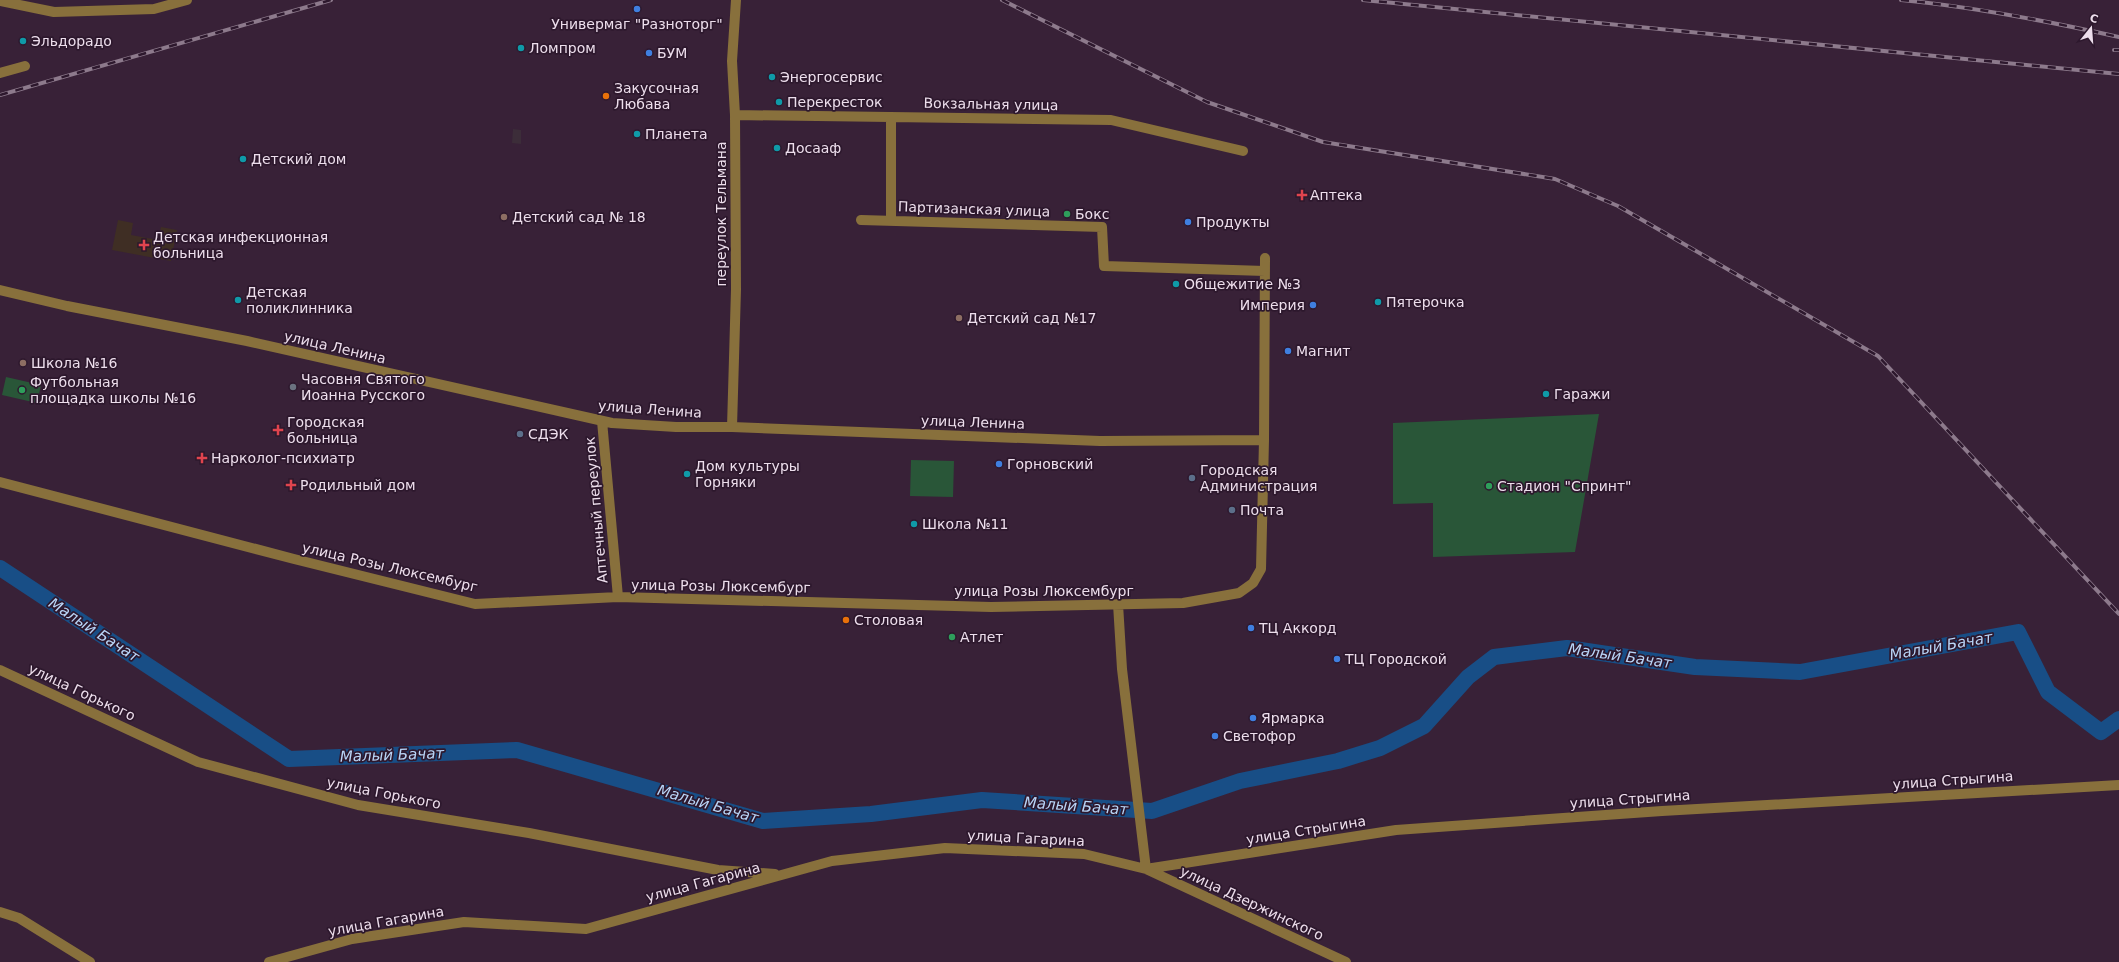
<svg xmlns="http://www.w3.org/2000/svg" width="2119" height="962" font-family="'DejaVu Sans',sans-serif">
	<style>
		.industrial { fill: #3c2d39 }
		.medical { fill: #3f2e24 }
		.green { fill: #295638 }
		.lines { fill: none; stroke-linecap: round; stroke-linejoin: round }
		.river { stroke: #184e86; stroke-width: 16 }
		.minor { stroke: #88703c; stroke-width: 10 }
		.rail-casing { stroke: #8d7a8c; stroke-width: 4 }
		.rail { stroke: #2d182d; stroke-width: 2.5; stroke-dasharray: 8; stroke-linecap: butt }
		.shop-dot { fill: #3f7fe0; stroke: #2d182d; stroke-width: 1.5 }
		.culture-dot { fill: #0f9aa8; stroke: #2d182d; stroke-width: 1.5 }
		.food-dot { fill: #e8710a; stroke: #2d182d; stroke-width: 1.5 }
		.health-dot { fill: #e0444e; stroke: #2d182d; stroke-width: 1.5 }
		.leisure-dot { fill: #2e9e5b; stroke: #2d182d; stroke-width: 1.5 }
		.education-dot { fill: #8d6e63; stroke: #2d182d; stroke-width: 1.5 }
		.worship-dot { fill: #6b7280; stroke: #2d182d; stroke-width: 1.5 }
		.service-dot { fill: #5c6f8a; stroke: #2d182d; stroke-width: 1.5 }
		.labels { text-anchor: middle; stroke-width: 3.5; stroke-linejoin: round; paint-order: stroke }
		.poi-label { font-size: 14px; fill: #eddeec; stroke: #2d182d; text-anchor: start }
		.street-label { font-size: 14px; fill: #eddeec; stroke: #2d182d }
		.water-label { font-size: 15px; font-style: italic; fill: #b8d4f6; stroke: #2d182d }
	</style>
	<rect width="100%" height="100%" fill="#382137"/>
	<path class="industrial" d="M513,129L521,130V144L512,143Z"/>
	<path class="medical" d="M118,220L133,223L131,235L158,240L161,227L177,230L171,261L112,250Z"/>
	<path class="green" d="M6,377L41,385L37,403L2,395Z
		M1599,414L1575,552L1433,557V503L1393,504V423Z
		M911,460L954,461L953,497L910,496Z"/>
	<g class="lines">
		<path class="river" d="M0,568L289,759L517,750L763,821L871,814L982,800L1152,811L1240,781L1338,761L1380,748L1424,726L1468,677L1494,657L1567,648L1695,667L1800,672L2018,632L2048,692L2101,732L2119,719"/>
		<path class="minor" d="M0,1L54,12L154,9L187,0
			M0,73L25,66
			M735,115L1111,120L1243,151
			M861,220L1102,227L1104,266L1265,271
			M891,221V117
			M0,290L67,306L247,341L612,423L676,427H732L1100,441L1264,440
			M602,421L618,597
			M732,427L736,289L735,115L732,61L736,0
			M0,482L294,559L475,604L618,597L991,607L1183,603L1239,593L1253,583L1261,569L1264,440L1265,258
			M1118,604L1122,669L1146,869
			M0,670L198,762L358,805L529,833L718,870L775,874
			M1146,869L1396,830L1662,811L2119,785
			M0,912L19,918L90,962
			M269,962L352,939L464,922L586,929L832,861L945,848L1084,854L1146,869L1346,962"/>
		<g class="rail-casing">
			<path id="rail" d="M1002,0L1207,102L1323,142L1555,179L1618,206L1878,356L2119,614
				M1363,0L2119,74
				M1901,0C1975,7 2047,21 2119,37
				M2114,50H2119
				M0,95L331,0"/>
		</g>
		<use href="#rail" class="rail"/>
	</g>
	<g class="shop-dot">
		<circle cx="637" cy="9" r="4"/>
		<circle cx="649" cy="53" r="4"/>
		<circle cx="1188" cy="222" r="4"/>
		<circle cx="1313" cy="305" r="4"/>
		<circle cx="1288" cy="351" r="4"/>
		<circle cx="999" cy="464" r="4"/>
		<circle cx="1251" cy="628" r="4"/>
		<circle cx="1337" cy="659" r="4"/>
		<circle cx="1253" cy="718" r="4"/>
		<circle cx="1215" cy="736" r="4"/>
	</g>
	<g class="culture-dot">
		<circle cx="23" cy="41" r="4"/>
		<circle cx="521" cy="48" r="4"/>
		<circle cx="772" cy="77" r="4"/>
		<circle cx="779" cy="102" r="4"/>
		<circle cx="637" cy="134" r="4"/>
		<circle cx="777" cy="148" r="4"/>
		<circle cx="243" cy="159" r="4"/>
		<circle cx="1176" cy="284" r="4"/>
		<circle cx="238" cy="300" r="4"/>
		<circle cx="1378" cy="302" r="4"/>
		<circle cx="1546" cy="394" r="4"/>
		<circle cx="687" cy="474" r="4"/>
		<circle cx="914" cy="524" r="4"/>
	</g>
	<g class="food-dot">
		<circle cx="606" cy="96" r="4"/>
		<circle cx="846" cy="620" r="4"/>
	</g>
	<g class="health-dot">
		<path d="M1300 189h4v4h4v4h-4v4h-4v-4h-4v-4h4z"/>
		<path d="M142 239h4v4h4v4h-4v4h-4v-4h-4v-4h4z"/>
		<path d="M276 424h4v4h4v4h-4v4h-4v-4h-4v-4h4z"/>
		<path d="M200 452h4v4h4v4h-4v4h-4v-4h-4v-4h4z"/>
		<path d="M289 479h4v4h4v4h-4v4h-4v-4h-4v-4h4z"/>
	</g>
	<g class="leisure-dot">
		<circle cx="1067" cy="214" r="4"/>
		<circle cx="22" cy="390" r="4"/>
		<circle cx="1489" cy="486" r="4"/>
		<circle cx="952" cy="637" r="4"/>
	</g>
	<g class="education-dot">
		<circle cx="504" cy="217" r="4"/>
		<circle cx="959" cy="318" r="4"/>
		<circle cx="23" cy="363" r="4"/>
	</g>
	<circle class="worship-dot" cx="293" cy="387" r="4"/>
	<g class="service-dot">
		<circle cx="520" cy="434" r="4"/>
		<circle cx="1192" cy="478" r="4"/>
		<circle cx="1232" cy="510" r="4"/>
	</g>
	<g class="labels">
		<g class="poi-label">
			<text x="637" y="29" text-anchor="middle">Универмаг "Разноторг"</text>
			<text x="31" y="46">Эльдорадо</text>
			<text x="529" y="53">Ломпром</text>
			<text x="657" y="58">БУМ</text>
			<text x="780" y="82">Энергосервис</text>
			<text x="614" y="93">Закусочная<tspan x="614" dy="16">Любава</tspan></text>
			<text x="787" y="107">Перекресток</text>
			<text x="645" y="139">Планета</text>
			<text x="785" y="153">Досааф</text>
			<text x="251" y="164">Детский дом</text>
			<text x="1310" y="200">Аптека</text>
			<text x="1075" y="219">Бокс</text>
			<text x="512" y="222">Детский сад № 18</text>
			<text x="1196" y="227">Продукты</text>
			<text x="153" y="242">Детская инфекционная<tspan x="153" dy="16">больница</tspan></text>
			<text x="1184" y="289">Общежитие №3</text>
			<text x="246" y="297">Детская<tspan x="246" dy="16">поликлинника</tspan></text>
			<text x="1386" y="307">Пятерочка</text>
			<text x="1305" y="310" text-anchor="end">Империя</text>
			<text x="967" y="323">Детский сад №17</text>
			<text x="1296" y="356">Магнит</text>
			<text x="31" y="368">Школа №16</text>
			<text x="301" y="384">Часовня Святого<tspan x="301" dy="16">Иоанна Русского</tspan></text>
			<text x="30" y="387">Футбольная<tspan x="30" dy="16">площадка школы №16</tspan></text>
			<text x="1554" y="399">Гаражи</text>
			<text x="287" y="427">Городская<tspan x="287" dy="16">больница</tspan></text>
			<text x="528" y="439">СДЭК</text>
			<text x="211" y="463">Нарколог-психиатр</text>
			<text x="1007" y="469">Горновский</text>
			<text x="695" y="471">Дом культуры<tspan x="695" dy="16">Горняки</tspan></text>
			<text x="1200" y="475">Городская<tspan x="1200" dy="16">Администрация</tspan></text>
			<text x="300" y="490">Родильный дом</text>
			<text x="1497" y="491">Стадион "Спринт"</text>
			<text x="1240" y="515">Почта</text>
			<text x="922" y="529">Школа №11</text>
			<text x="854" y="625">Столовая</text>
			<text x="1259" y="633">ТЦ Аккорд</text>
			<text x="960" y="642">Атлет</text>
			<text x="1345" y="664">ТЦ Городской</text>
			<text x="1261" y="723">Ярмарка</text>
			<text x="1223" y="741">Светофор</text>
		</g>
		<g class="street-label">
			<text transform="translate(991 104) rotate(1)" y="5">Вокзальная улица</text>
			<text transform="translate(974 209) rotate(2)" y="5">Партизанская улица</text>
			<text transform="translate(721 214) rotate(-90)" y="5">переулок Тельмана</text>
			<text transform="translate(335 347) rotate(13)" y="5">улица Ленина</text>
			<text transform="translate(650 409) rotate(4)" y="5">улица Ленина</text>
			<text transform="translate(973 422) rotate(2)" y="5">улица Ленина</text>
			<text transform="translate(596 510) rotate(-95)" y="5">Аптечный переулок</text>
			<text transform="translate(390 567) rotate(13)" y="5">улица Розы Люксембург</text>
			<text transform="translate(721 586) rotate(1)" y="5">улица Розы Люксембург</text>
			<text x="1044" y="596">улица Розы Люксембург</text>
			<text transform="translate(82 692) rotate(25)" y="5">улица Горького</text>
			<text transform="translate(1953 780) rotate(-4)" y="5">улица Стрыгина</text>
			<text transform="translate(384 793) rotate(11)" y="5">улица Горького</text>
			<text transform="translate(1630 799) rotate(-4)" y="5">улица Стрыгина</text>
			<text transform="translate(1306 830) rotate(-9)" y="5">улица Стрыгина</text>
			<text transform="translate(1026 838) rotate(3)" y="5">улица Гагарина</text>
			<text transform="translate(703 882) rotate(-15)" y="5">улица Гагарина</text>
			<text transform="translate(1252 903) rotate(25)" y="5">улица Дзержинского</text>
			<text transform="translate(386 921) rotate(-10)" y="5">улица Гагарина</text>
		</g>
		<g class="water-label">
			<text transform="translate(94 630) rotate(33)" y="5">Малый Бачат</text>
			<text transform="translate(1941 646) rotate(-10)" y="5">Малый Бачат</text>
			<text transform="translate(1620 656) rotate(8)" y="5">Малый Бачат</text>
			<text transform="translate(392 755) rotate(-2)" y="5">Малый Бачат</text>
			<text transform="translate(708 804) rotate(16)" y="5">Малый Бачат</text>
			<text transform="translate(1076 806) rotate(4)" y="5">Малый Бачат</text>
		</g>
	</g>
	<g transform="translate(2091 28) rotate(17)" stroke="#2d182d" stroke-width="3" paint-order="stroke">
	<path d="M0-3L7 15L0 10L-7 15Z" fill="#eddeec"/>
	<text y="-6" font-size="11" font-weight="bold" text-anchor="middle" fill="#eddeec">С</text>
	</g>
</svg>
